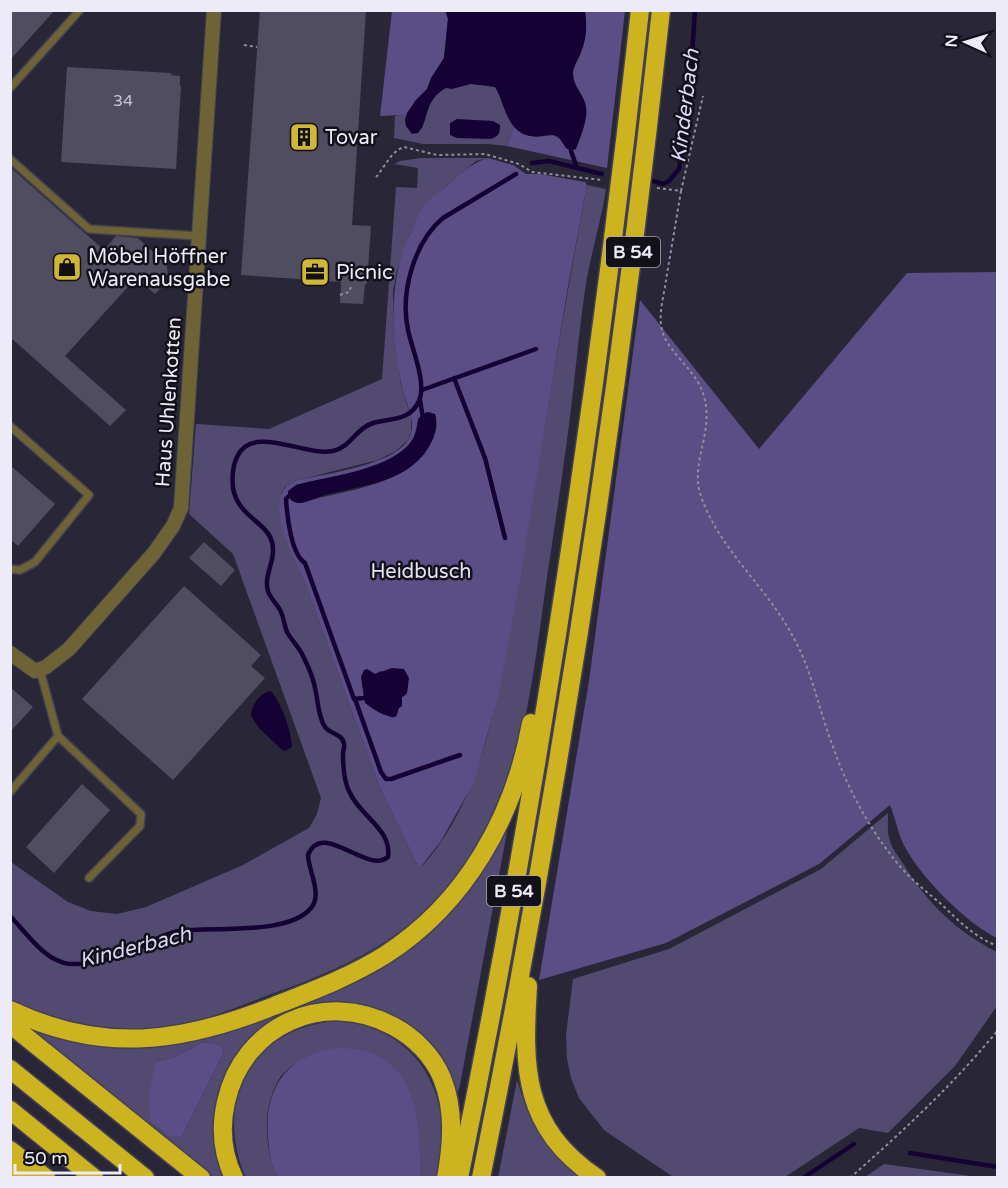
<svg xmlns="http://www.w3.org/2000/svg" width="1008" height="1188" font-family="'Varela Round',sans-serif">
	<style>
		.green { fill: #524a71; fill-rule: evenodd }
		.forest { fill: #5b4d86; fill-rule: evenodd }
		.water { fill: #150234 }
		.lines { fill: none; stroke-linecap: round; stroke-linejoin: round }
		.stream { stroke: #150234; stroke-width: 4.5 }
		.building { fill: #514d61 }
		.lane-casing { stroke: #444252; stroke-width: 10 }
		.street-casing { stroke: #444252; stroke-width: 16 }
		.highway-casing { stroke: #444252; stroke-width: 21 }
		.path { stroke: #908d9c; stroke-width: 2; stroke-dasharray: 3 3; stroke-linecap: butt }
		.lane { stroke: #6e6334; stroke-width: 7 }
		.street { stroke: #6e6334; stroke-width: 14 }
		.highway { stroke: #ceb321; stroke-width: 18 }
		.labels { text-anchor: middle; stroke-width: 5; stroke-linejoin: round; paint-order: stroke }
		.number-label { font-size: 16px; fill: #c6c4d2 }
		.shield { fill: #121018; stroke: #aba9b4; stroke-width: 1.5 }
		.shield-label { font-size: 18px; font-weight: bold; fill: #edebf7 }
		.poi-label { font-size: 20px; fill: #edebf7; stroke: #121018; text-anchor: start }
		.street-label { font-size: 20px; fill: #edebf7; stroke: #121018 }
		.park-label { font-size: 20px; fill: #e4e2f3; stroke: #121018 }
		.water-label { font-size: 21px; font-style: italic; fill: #dcd6f9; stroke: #121018 }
	</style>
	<rect width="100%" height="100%" fill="#292637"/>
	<path class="green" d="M505,77L514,126L507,146L488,144H423L394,138L395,116L400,115L406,116L405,120L422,129L428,107L427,89Z
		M421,158H488L476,161L426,203L409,235L397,271L393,291L394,331L401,385L411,417V432L408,440L396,451L378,460L294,481L285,487L281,493L296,564L303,578L380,788L419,869C478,808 495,711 510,630C520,578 529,525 537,473C553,377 569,281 587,185L606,189C601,223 590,255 585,290C578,339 574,390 567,440C561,486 554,531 547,577C537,647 529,730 502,796C488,831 467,865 442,893C396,947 326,975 261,998C241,1006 220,1014 199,1020C135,1038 69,1027 11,1000V862L68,902L91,911L117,914L146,907L243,865L309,828L317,814L321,798L233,554L189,514L196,424L269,429L382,379L396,187L417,188L418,168L394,164L400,161Z
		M888,813C888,822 887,832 890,841C892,849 899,857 904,865C927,903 957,932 997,952V1006L955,1066L888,1133L859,1128L785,1177H673L604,1130L579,1098L571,1078L567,1059L566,1035L573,979L669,949L821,869Z
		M505,830L507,832L460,1085L457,1095L434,1053L332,1004L236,1060L228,1177H213L29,1030L20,1020L129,1043L371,970ZM203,1042L220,1045L224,1052L182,1136L156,1062L177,1056Z
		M338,1021C393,1025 434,1061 441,1117C443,1137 441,1157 438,1177H420L417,1123L293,1065C287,1070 280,1076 277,1083C262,1111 265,1149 277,1177L246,1178C212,1102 253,1026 338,1021Z
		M517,1080C524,1103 532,1125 547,1143C558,1156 573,1167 586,1177L498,1178Z
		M884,1164L978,1177H865Z"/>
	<path class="forest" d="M392,11H445L448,19L444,58L432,78L427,89L416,100L406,116L400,115L380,116Z
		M585,11H625L607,168L507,146L514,126L523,134L537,137L553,135L562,140L578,144C580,131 588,116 585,103C582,92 573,85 573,73C574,65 579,59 581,52C586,38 587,25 585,11Z
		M488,158L513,165L526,174H540L585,182L587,185L568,286L521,574L499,693L474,782L441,841L419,869L380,788L303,578C293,558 273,517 281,495C283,488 288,485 294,481C322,474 392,466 408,440C419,422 404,401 401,383C391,330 388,276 413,227C417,219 420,209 426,203C431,197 438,193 444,188C457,177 472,162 488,158ZM435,414C437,423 435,428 432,437C415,487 344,489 301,503L296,485C328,477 393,469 412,440C416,434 417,426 418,418ZM367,669L375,674L380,671L408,686L406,695L402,697V703L393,718L371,707L364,698L361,677Z
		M997,272V938C967,924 922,878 906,849C898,836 896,819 890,805L819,864L666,943L539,980L589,681L640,300L759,449L907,273Z
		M203,1042L220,1045L224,1052L182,1136H169L151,1121L149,1095L156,1062L177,1056Z
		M336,1048C416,1047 421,1114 420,1177H277C271,1164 269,1151 268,1137C264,1088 287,1055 336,1048Z"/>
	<path class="water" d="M446,11H585C587,25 587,38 581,52C578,60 573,65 573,74C573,84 579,91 584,100C591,114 581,135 576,149L571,151L566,148L558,136C548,133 539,138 530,136C506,131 505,103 495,87L471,84L452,89L446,88C423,101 430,119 418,133L412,134L406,126L405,120L407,113L416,100L427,89L431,78L444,58L448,19Z
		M457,119L493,121L500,125C500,133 499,136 491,139L457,138L450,135V123Z
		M428,412L435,414C438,424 436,432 432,441C413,482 364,485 325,495C317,497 307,503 299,503C292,503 288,498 288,491L296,485C329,476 369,473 398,454C404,450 411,444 414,437C419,426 415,415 428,412Z
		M392,668L404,669L409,678L407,693L402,697V706L399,708L396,717C385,717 374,710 365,703L361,677L364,670L367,669L375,674Z
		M269,691L272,692C282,706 291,729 292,747L285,751L282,750L259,728L251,716C251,705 259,695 269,691Z"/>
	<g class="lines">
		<path class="stream" d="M571,151L577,168
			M532,163L549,161L602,174
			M653,181L663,184L669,181L679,169L689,101L695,10
			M454,378L485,458L505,538
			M422,390L536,349
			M420,400L423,418
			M292,493L286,499C287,516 291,554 305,563L354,699L364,698
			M355,699L381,772L386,779H391L460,755
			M10,916C27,933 44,961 70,964C89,965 115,959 132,951C148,944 162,934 179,931C212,926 288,936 311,908C323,894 308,870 308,855C322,819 367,875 388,857C392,829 360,816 350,793C344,783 343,765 343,753C343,750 345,747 344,744C343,734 330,734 325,727C318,717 318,700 315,688C313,677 309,668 304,658C300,648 292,641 287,632C284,625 284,617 280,610C277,604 270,598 268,591C263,575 277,559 272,542C267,522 238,517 233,488C232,478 232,467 237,457C252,423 306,457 333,451C351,447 356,428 373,423C392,418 410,421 419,401C427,383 412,349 408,330C400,293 414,242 443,218L516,174
			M910,1153L998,1167
			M803,1178L854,1144"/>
	</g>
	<path class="building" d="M10,10H55L10,60Z
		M260,10H366L352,225L371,226L367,284H365L363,304L340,303L341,282L241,275Z
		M67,67L171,73V75L180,76V86H181L176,169L61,162Z
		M10,167L104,250L116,236L138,238L167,265L168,280L155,294L136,278L65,356L126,410L110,426L10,337Z
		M10,465L55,504L18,546L10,539Z
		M204,542L235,570L221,586L189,558Z
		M184,586L261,655L251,666L265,678L173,780L82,699Z
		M10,687L33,707L10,732Z
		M82,784L110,810L54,873L26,847Z"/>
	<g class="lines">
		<g class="lane-casing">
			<path id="lane" d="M10,88L80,10
				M10,159L89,229L198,236
				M10,426L89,495L35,562L20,570L10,569
				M58,736L141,814L140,826L89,878
				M10,792L58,736L40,670"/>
		</g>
		<g class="street-casing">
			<path id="street" d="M10,653L35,671L46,667L69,649L154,553L173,526L181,508L214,10"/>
		</g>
		<g class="highway-casing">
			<path id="highway" d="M528,986C523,1068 522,1127 597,1178
				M10,1010C103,1054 181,1043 274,1006C312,991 350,977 385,955C466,903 514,817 531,723
				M10,1024L201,1178
				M10,1069L145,1178
				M10,1110L94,1178
				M10,1150L46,1178
				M10,1167L21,1178
				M234,1178C222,1153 220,1128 226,1102C243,1025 324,989 393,1026C414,1037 433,1056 442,1078C455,1110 452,1145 446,1178
				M459,1178C538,792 597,402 640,10
				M481,1178C559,792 619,402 661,10"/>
		</g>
		<path class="path" d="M244,45L257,47
			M376,177C385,167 391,151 404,147L437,155L485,154L519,164L532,172L602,180
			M657,188L681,191C676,221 671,251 666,280C664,296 658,314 662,330C666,349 691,367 700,386C719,426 690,458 700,493C717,547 764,584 791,633C811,667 818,707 832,744C846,785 867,825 894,859C907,876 924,890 940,903C958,920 975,938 998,946
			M681,191L703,96
			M340,295L349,292L351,287
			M850,1178C902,1132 954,1084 998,1030"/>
		<use href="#lane" class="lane"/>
		<use href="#street" class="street"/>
		<use href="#highway" class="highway"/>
	</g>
	<defs>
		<g id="building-square" transform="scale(1.5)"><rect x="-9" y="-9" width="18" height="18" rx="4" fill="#d1b736" stroke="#121018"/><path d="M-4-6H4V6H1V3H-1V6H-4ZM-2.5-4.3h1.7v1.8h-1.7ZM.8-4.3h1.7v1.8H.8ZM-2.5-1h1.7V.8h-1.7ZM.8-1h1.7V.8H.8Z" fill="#111"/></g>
		<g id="shop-square" transform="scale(1.5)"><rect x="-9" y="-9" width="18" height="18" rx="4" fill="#d1b736" stroke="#121018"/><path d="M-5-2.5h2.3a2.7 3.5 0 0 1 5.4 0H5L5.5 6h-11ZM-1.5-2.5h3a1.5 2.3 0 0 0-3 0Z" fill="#111"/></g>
		<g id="office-square" transform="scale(1.5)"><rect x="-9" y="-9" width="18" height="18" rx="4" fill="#d1b736" stroke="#121018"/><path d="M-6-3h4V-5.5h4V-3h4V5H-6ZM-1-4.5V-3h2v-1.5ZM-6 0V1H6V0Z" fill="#111"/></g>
	</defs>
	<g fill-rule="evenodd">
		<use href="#building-square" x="304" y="137"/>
		<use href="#shop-square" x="67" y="267"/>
		<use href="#office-square" x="315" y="272"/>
	</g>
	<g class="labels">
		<g class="number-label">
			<text x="123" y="106">34</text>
		</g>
		<g class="shield">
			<rect x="606" y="237" width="54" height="30" rx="4.5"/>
			<rect x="487" y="876" width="54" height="30" rx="4.5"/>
		</g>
		<g class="shield-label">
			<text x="633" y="258">B 54</text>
			<text x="514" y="897">B 54</text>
		</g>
		<g class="poi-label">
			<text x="325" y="144">Tovar</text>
			<text x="88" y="263">Möbel Höffner<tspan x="88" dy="23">Warenausgabe</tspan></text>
			<text x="336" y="279">Picnic</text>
		</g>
		<g class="street-label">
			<text transform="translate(168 402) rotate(-86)" y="7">Haus Uhlenkotten</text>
		</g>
		<g class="park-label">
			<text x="421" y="578">Heidbusch</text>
		</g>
		<g class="water-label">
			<text transform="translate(685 106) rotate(-83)" y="7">Kinderbach</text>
			<text transform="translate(135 947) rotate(-14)" y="7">Kinderbach</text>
		</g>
	</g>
	<rect width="1008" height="1188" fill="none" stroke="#edebf7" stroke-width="24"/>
	<g transform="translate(966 42) rotate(274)" stroke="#121018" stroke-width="4.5" paint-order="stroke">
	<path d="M0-4.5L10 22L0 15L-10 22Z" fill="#edebf7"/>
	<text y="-9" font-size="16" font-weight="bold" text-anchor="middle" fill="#edebf7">N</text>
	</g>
	<path d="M15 1164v9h105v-9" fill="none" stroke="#edebf7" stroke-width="3"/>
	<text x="24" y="1164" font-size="18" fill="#edebf7" stroke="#121018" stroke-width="4.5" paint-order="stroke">50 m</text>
</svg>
